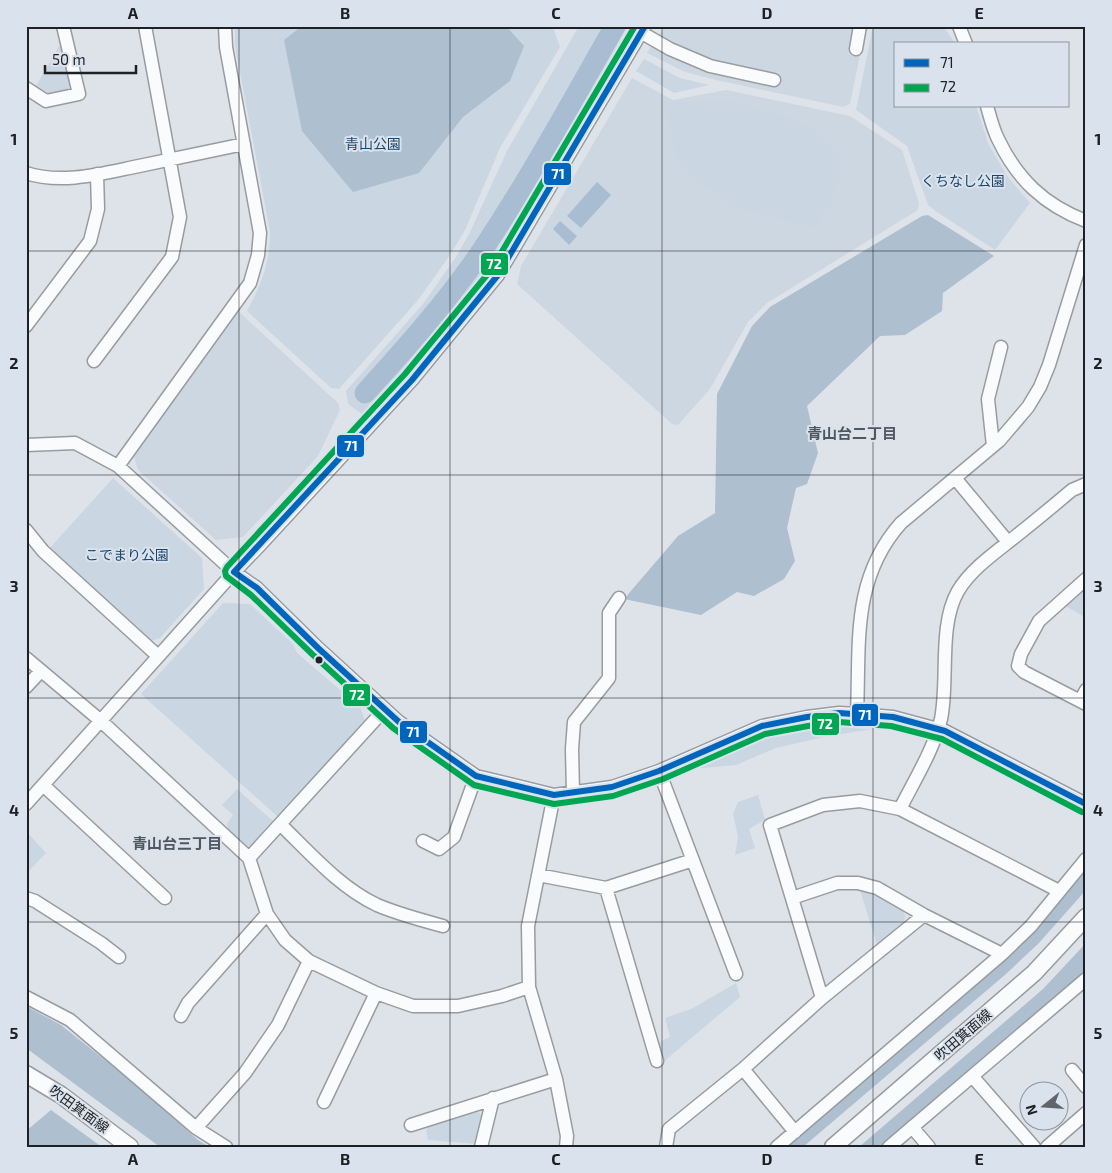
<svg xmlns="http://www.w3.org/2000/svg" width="1112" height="1173" font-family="'Exo 2','Noto Sans JP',sans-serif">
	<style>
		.built { fill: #cdd7e2 }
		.green { fill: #cad6e2 }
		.forest { fill: #aebfd0 }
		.water { fill: #a9bdd2 }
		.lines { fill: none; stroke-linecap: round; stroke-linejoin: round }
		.river { stroke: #a9bdd2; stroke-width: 21 }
		.minor-casing { stroke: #989ca0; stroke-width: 15 }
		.major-casing { stroke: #989ca0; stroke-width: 19 }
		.minor { stroke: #fafbfc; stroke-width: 12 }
		.major { stroke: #fafbfc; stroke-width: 16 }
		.bus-1-casing { stroke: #dae3ed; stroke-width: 10 }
		.bus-2-casing { stroke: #dae3ed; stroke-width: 10 }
		.bus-1 { stroke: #0065bd; stroke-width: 6 }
		.bus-2 { stroke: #00a651; stroke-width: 6 }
		.grid { fill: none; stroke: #1d2024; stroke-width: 1; stroke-opacity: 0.55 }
		.bus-dot { fill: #1d2024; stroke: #dae3ed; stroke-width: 2 }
		.labels { text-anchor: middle; stroke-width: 4; stroke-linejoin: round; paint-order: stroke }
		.park-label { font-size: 14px; fill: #1c466b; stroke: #dae3ed }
		.street-label { font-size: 14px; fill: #1d2024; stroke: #dae3ed }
		.neighbourhood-label { font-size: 15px; font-weight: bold; fill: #4f575f; stroke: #dae3ed }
		.line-badge { stroke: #dae3ed; stroke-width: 2 }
		.badge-label { font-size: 14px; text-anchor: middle; font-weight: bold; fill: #fff }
		.neatline { fill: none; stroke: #1d2024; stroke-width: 2 }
		.grid-label { font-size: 16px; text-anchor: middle; font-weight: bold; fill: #1d2024 }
	</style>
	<rect width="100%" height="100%" fill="#dee3e9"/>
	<path class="built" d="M665,26H866L850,104L843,107L716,80L685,72L647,53Z
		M632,78L673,100L726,90L850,116L902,150L919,203L918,210L767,303L748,322L710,389L678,425L672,424L517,284L521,266Z
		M238,311L338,403L340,410L318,456L243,537L216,540L138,470L133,454Z"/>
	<path class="green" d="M235,26H547L554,30L560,47L500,148L465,230L450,255L418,300L339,389L331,388L247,311C262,283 270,263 270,231L235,46Z
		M579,26H628L532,196L475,282L444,324L362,414L348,404L346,391L423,304L456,257L470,232L507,151Z
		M873,26H943L955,43L896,44V106H976L988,143L1007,176L1030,203L995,250L937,212L928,205L907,146L856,110Z
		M62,41L71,84L67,91L50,94L36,86Z
		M644,59L680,78L709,85L674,93L636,71Z
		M664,101L736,102L794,120L822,136L838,151L842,164L834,196L817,228L734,208L678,164Z
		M113,478L202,558L204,589L160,638L151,641L49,549Z
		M1086,586V618L1064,605Z
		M223,603L250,604L293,644L297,653L360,707L365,720L278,817L141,694Z
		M855,720L910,730V733L880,728L828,736L776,748L736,765L691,769L766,737L809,727Z
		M237,789L274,822L251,846H243L228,831L227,824L233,815L222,805Z
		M758,795L765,820L749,829L755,848L735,855L738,837L733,814L738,802Z
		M26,831L46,853L26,874Z
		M860,890L873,894L903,910L905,917L903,924L877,945Z
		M736,983L740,997L663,1062L659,1046L661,1041L670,1037L665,1018L691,1009Z
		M477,1110L482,1116L476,1144L428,1140L426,1131L430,1124Z"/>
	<path class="forest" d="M302,26H506L524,46L510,81L463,117L419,173L353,192L302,131L284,40Z
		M928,215L994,256L943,293L942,311L905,335L880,336L807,406L818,453L807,484L796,488L787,528L795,561L784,579L754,596L737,592L701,615L624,599L678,536L715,513L717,394L752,326L770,307L922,216Z
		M1086,867V890L1039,943L1006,974L803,1147H783L1035,929L1065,895Z
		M1086,943V970L1074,982L880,1147H859L1043,989Z
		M26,1006L61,1025L130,1080L198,1140L209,1147H160L26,1048Z
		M51,1110L102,1147H26V1131Z"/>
	<path class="water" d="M597,182L611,195L581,228L567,216Z
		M560,221L577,236L569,245L553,229Z"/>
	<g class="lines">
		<path class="river" d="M365,393C405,349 445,304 479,255C528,182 571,103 615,26"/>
		<g class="minor-casing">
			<path id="minor" d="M959,26L966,44
				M642,33L670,49L710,66L774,80
				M856,49L860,26
				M26,88L46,101L79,94L63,26
				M987,106C990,117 993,129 998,139C1017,179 1044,205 1086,221
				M26,173C62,185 104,173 139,166C174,159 209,151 244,144
				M26,326L90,241L98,209L97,174
				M94,361L172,257L180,217L145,26
				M26,445L75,443L118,466L234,572L257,588L318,648L399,722L476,776L554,795L612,787L659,771L762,726L807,717L839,713L857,714L893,717L945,731L1086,804
				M993,446L988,399L1001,347
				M118,466L250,283L258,255L260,233L226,47L225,26
				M955,478L1008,542
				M26,530L43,551L158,656
				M1086,579L1039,621L1021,654L1018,666L1024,672L1086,704
				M26,658L101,721L249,858L267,914L285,940L309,961L376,993L413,1006H458L502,996L529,987
				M26,687L41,671
				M1080,701L1086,690
				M857,714C860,644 851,579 901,523L999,441L1028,407L1040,387L1049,365L1086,245
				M659,771L736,974
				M43,785L165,898
				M573,793L572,749L574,722L609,678V613L619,598
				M554,795L528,926L529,987L556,1079L567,1136L566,1147
				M26,804L234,572L261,544L412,380L498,275L645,26
				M900,809C914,781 934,749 941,719C949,680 938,626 958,591C971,569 996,552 1016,536C1035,521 1053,506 1072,490L1086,484
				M280,824C309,852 339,887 377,905C398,914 421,920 443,926
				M423,841L439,849L454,837L476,776
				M249,858L385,709
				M538,875L606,888L693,860
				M606,888L657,1061
				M26,898L35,901L101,943L119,957
				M792,898L837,883H858L877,888L924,915L1002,954
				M26,997L70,1020L196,1128L226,1147
				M822,998L770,825L823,805L860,801L900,809L1059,891
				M181,1016L188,1003L267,914
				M743,1069L795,1132
				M1072,1070L1086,1087
				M972,1076L1034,1147
				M324,1102L376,993
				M411,1125L556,1079
				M912,1127L929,1147
				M196,1128L245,1073L278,1025L309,961
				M481,1147L493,1098
				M666,1147L669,1129L743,1069L822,998L924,915
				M777,1147L1002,954L1031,926L1086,859
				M889,1147L1086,979
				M1047,1147L1086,1113"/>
		</g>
		<g class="major-casing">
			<path id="major" d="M26,1074L61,1095L130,1147
				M833,1147L1034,973L1086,917"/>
		</g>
		<use href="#minor" class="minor"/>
		<use href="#major" class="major"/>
		<g class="bus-1-casing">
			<path id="bus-1" d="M234,572L257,588L318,648L399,722L476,776L554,795L612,787L659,771L762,726L807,717L839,713L893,717L945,731L1086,804
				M234,572L412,380L498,275L645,26"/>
		</g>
		<g class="bus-2-casing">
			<path id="bus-2" d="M635,26L491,270L405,374L227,567L225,571L226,576L251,595L312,654L393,728L474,785L554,804L613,796L663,779L765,734L808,726L839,722L891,726L942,739L1082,812"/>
		</g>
		<use href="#bus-1" class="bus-1"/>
		<use href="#bus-2" class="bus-2"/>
	</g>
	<path class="grid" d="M239,26V1147M450,26V1147M662,26V1147M873,26V1147M26,251H1086M26,475H1086M26,698H1086M26,922H1086"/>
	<circle class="bus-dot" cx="319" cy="660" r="4.5"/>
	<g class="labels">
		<g class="park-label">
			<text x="373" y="149">青山公園</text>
			<text x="963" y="186">くちなし公園</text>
			<text x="127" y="560">こでまり公園</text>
		</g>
		<g class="street-label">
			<text transform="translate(963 1035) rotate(-41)" y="5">吹田箕面線</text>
			<text transform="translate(79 1109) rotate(36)" y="5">吹田箕面線</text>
		</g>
		<g class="neighbourhood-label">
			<text x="852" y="439">青山台二丁目</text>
			<text x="177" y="849">青山台三丁目</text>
		</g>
	</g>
	<g class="line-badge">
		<rect x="543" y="162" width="29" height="24" rx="5" fill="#0065bd"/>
		<rect x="480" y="252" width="29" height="24" rx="5" fill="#00a651"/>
		<rect x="336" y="434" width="29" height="24" rx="5" fill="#0065bd"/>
		<rect x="342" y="683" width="29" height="24" rx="5" fill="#00a651"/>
		<rect x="851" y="703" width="28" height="24" rx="5" fill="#0065bd"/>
		<rect x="811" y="712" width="29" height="24" rx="5" fill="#00a651"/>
		<rect x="399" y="720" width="29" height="24" rx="5" fill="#0065bd"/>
	</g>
	<g class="badge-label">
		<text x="558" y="179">71</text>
		<text x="494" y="269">72</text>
		<text x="351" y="451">71</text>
		<text x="357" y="700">72</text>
		<text x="865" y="720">71</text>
		<text x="825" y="729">72</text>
		<text x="413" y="737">71</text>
	</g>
	<rect width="1112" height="1173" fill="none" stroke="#dae3ed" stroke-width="55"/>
	<rect x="894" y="42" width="175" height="65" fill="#dae3ed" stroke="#8e959d"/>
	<rect x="904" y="59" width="25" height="8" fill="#0065bd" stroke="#8e959d"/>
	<text x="940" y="68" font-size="15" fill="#1d2024">71</text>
	<rect x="904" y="84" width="25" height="8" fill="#00a651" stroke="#8e959d"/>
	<text x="940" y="92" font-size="15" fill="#1d2024">72</text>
	<g transform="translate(1044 1106) rotate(253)"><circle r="24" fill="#dae3ed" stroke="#8e959d"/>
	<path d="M0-4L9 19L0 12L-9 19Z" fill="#616469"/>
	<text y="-8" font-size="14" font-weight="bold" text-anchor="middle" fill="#1d2024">N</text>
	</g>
	<path d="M45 65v8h91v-8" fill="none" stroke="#1d2024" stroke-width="2.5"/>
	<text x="52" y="65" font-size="15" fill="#1d2024" stroke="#dae3ed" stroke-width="4" paint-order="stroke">50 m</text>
	<rect x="28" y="28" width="1056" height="1118" class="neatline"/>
	<g class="grid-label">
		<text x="133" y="19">A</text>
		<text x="345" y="19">B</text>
		<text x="556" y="19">C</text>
		<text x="767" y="19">D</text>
		<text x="979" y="19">E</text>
		<text x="14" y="145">1</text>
		<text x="1098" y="145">1</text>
		<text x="14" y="369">2</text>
		<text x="1098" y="369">2</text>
		<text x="14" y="592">3</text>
		<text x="1098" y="592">3</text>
		<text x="14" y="816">4</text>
		<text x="1098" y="816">4</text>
		<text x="14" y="1039">5</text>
		<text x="1098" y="1039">5</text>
		<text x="133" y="1165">A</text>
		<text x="345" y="1165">B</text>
		<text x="556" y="1165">C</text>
		<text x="767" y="1165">D</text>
		<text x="979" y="1165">E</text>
	</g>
</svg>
